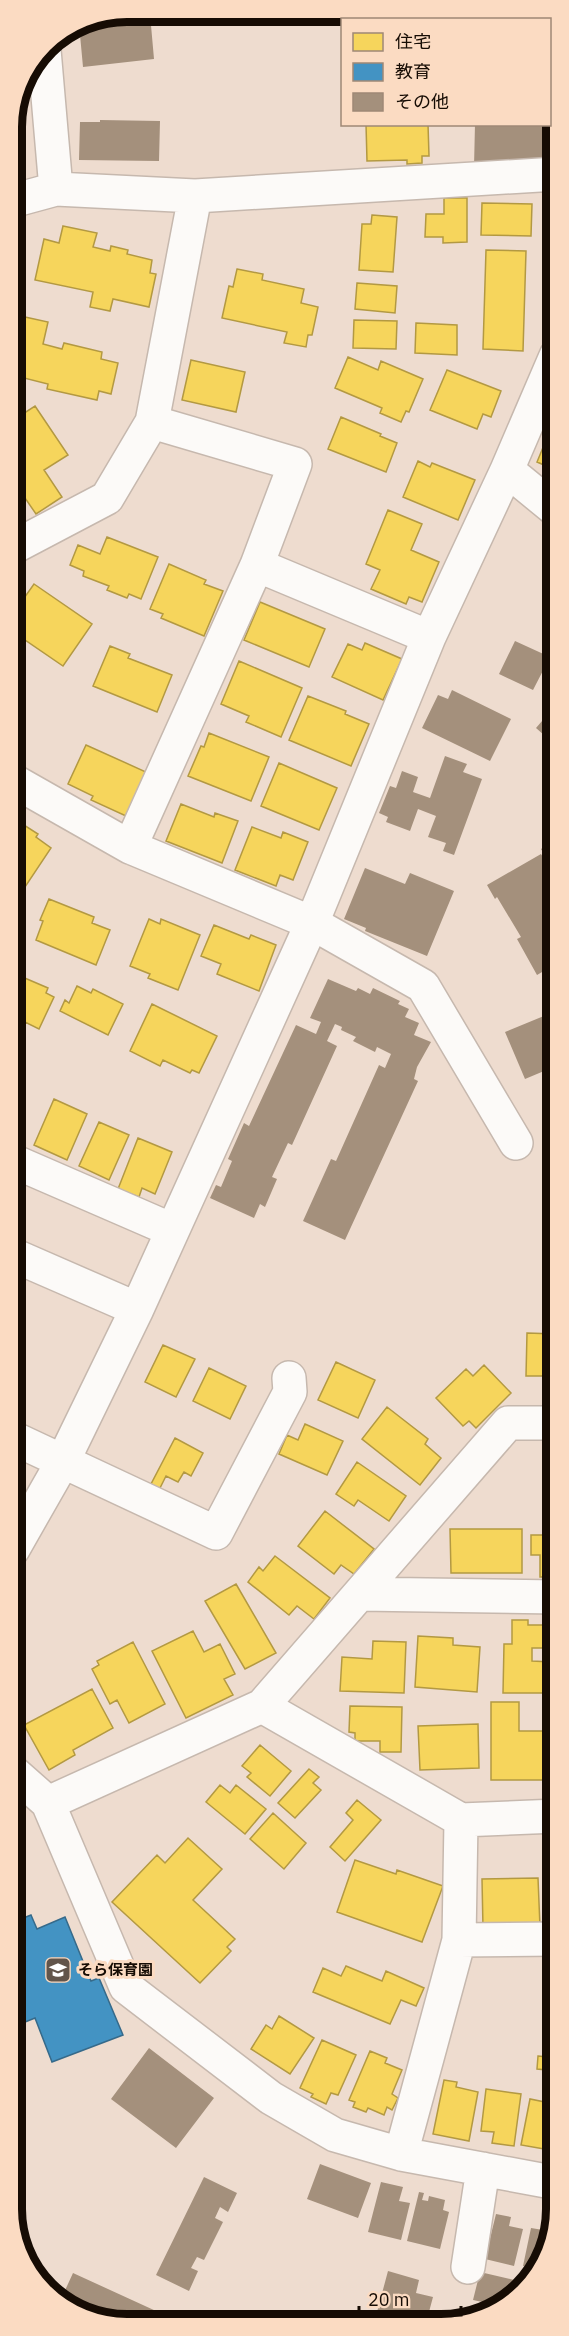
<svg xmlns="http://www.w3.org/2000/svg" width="569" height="2336" font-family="'IBM Plex Sans','Noto Sans JP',sans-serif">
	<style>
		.homes { fill: #f6d55c; stroke: #b39942; stroke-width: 1.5 }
		.schools { fill: #4393c3; stroke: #366a8a; stroke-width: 1.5 }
		.building { fill: #a4907c }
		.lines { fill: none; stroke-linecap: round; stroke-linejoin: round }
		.minor-casing { stroke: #c6b8ae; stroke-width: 36 }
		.minor { stroke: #fcfaf8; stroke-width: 33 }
		.labels { text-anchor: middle; stroke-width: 6; stroke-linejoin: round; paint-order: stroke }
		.poi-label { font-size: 15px; font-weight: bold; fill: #160c04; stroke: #fbdbc2; text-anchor: start }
		.rim { fill: none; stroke: #160c04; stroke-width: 8 }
	</style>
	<rect width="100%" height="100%" fill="#eedccf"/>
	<path class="homes" d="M360,14H426V18L431,17V20H360Z
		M366,124H428L429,156H422V163L407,164V160L367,161Z
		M444,198H467V242L443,243V237H425L426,214H444Z
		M482,203L532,204L531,236L481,235Z
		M372,215L397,217L393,272L359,270L362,224H371Z
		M12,223L22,255L12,258Z
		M63,226L97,233L93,247L110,251L111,246L128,250L127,254L152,260L150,273L156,274L149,307L113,299L110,311L90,307L93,292L35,280L44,239L59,243Z
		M486,250L526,251L523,351L483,349Z
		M237,269L263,274L262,280L304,289L301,303L318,307L312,335H308L306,347L284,343L287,332L222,318L229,286L233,287Z
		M357,283L397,286L395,313L355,309Z
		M16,315L48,322L43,344L62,349L64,343L102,352L101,359L118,363L111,394L99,391L97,400L47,389L48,384L12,375V330Z
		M354,320L397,321L396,349L353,348Z
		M416,323L457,325V355L415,353Z
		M348,357L378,370L381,361L423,379L409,412L406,411L401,422L380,413L382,408L335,388Z
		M191,360L245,372L236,412L182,400Z
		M447,370L501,391L491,417L483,414L477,429L430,410Z
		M35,406L68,455L44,470L62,497L36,514L12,479V421Z
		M556,416V470L537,462Z
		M341,417L381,434L380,436L397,443L386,472L328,449Z
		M418,461L430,467L432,463L475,480L458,520L403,497Z
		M388,510L422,524L411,550L439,562L422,602L409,597L406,604L371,589L380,570L366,564Z
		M107,537L158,557L141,599L129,594L127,598L107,590L109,586L83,576L84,571L70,565L78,545L100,554Z
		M169,564L206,580L204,584L223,591L204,636L161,618L163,614L150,609Z
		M34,584L92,624L63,666L12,631V615Z
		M260,602L325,629L309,667L244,640Z
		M365,643L402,659L383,700L332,677L348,644L362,650Z
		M110,646L130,654L128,658L172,675L157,712L93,686Z
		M239,661L302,688L281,737L246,722L249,716L221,704Z
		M308,696L346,711L345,714L369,724L351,766L289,740Z
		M209,733L269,757L251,801L188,776L201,746L204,747Z
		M86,745L146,772L126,816L91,800L93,796L68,784Z
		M279,763L337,788L319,830L261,806Z
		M181,804L214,817L215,813L238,821L222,863L166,841Z
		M12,824L21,829L24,825L38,834L36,837L51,848L25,887L13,879Z
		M252,827L281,838L283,832L308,842L293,880L280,875L276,886L235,870Z
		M49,899L94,917L92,923L110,930L96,965L36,940L43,921L40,920Z
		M149,919L160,924L161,919L200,935L178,990L148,978L150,974L130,966Z
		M214,925L249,939L251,935L276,945L259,991L217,974L221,964L201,956Z
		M20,976L48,988L46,993L54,997L39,1029L25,1022L23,1026L13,1021V993Z
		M77,986L91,993L93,989L123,1004L108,1035L60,1011L65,1000L69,1003Z
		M152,1004L217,1036L199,1073L192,1070L190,1073L163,1060L160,1066L130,1051Z
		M54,1099L87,1114L67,1160L34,1145Z
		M99,1122L129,1135L109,1180L79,1166Z
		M138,1138L172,1152L155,1194L142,1188L139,1197L118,1189Z
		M527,1333L556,1334V1376H526Z
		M163,1345L195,1359L176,1397L145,1382Z
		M336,1362L375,1380L358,1418L318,1400Z
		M484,1365L511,1393L476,1428L469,1421L463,1426L436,1398L466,1369L473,1376Z
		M209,1368L246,1386L230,1419L193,1401Z
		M387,1407L428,1439L425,1444L441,1458L420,1485L362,1439Z
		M305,1424L343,1441L327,1475L279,1454L287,1435L298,1440Z
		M175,1438L203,1453L191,1476L184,1472L178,1482L166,1476L159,1490L150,1486Z
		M357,1462L406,1496L389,1521L358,1500L354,1506L336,1494Z
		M325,1511L374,1549L354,1574L341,1565L334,1574L298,1546Z
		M450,1529H522V1573H451Z
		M531,1535H557V1577H540V1555H531Z
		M275,1556L330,1598L314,1619L297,1606L289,1615L248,1582L259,1567L263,1571Z
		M236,1584L276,1653L245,1669L205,1601Z
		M512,1620H528V1625H552V1654L545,1653V1648H532V1661L552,1662V1693H503L504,1644H512Z
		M193,1631L204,1652L220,1644L235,1674L224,1679L233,1695L186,1718L152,1651Z
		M418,1636L453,1638V1645L480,1647L477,1692L415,1687Z
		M373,1641L406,1642L404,1693L340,1691L342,1657L372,1659Z
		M133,1642L165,1704L129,1723L117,1700L110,1704L92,1669L99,1665L97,1661Z
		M92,1689L113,1728L73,1750L75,1755L49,1770L24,1725Z
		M491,1702H519V1731H545L544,1740L551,1739V1780H491Z
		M350,1706L402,1707L401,1752H380V1741H355V1733L349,1732Z
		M478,1724L479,1768L420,1770L418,1726Z
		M260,1745L291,1771L270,1796L247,1777L251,1773L242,1766Z
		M309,1769L319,1777L313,1783L321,1790L295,1818L278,1803Z
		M220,1785L230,1793L236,1785L266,1809L245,1834L206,1802Z
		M357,1800L381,1820L345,1861L330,1847L353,1820L346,1813Z
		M273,1813L306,1843L284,1869L250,1839Z
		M188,1838L222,1869L193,1900L235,1939L227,1947L231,1951L200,1983L112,1902L157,1855L165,1863Z
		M355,1860L396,1874L397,1870L443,1886L422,1942L337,1912Z
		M554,1877H557V1925H556Z
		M538,1878L540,1927L483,1928L482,1879Z
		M549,1957H557V1991L547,1990Z
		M346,1966L382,1981L386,1971L424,1988L416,2006L401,2000L390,2024L313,1992L323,1968L341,1976Z
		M552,2006L557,2007V2032H550Z
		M279,2016L314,2038L290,2074L251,2049L266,2025L272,2029Z
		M322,2040L356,2055L338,2095L331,2093L326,2104L311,2097L313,2094L300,2088Z
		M370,2051L387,2058L385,2063L402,2070L392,2094L398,2098L392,2110L387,2107L384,2115L368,2108L366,2112L353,2107L355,2102L349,2100Z
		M538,2056L557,2058V2071L537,2069Z
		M444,2080L457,2082L456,2087L478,2092L469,2141L433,2134Z
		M486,2089L521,2094L514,2146L492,2143L494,2132L481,2131Z
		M546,2095L557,2097L556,2151L521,2145L530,2099L545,2102Z"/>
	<path class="schools" d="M31,1915L37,1929L65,1917L91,1981L99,1978L123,2035L52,2062L35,2018L13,2027V1922Z"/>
	<path class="building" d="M127,12H137L138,15L150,14L154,59L83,67L79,24L83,21Z
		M550,107L555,109L553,163L491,161V167H474L475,124H550Z
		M100,120L160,121L159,161L79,160L80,122H100Z
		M515,641L550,657L533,690L499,674Z
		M556,685V739L553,743L536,728L548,714L542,709L551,698L547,695Z
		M452,690L511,719L490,761L422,728L438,695L448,699Z
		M445,756L467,764L463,772L482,779L454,855L443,851L446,843L428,837L436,816L418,809L410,831L386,822L388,817L379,813L390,786L396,788L402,771L418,777L413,792L430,798Z
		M556,839V873L541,849Z
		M541,854L556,879V970L554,965L537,975L517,939L521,937L497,897L495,899L487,885Z
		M365,868L405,884L410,873L454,891L427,956L365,931L366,928L344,919Z
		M328,979L356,991L358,988L370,994L373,988L400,1001L398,1004L409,1009L405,1017L419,1023L414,1035L431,1042L417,1067L414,1079L418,1081L345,1240L303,1221L331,1159L336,1161L379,1065L385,1068L391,1054L377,1047L375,1052L353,1041L356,1037L341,1030L342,1027L335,1024L327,1041L337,1046L292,1145L288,1143L272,1177L277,1179L265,1207L260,1204L254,1218L210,1198L216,1185L221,1187L232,1161L228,1159L244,1123L249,1126L296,1025L316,1034L321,1022L310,1018Z
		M556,1011V1066L525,1079L505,1032Z
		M556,1097V1132L543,1104Z
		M149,2048L214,2098L176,2148L111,2099Z
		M320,2164L371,2183L358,2218L307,2199Z
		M204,2177L237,2193L228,2212L220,2207L215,2218L223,2222L204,2260L197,2257L191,2268L198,2271L189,2291L156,2275Z
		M381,2182L403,2187L399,2201L410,2203L401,2240L368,2232Z
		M419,2192L424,2193L422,2200L428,2201L429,2196L445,2200L443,2210L449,2212L440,2249L407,2241Z
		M496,2214L511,2217L509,2226L523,2229L514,2266L485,2259Z
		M545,2221L554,2223L535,2269L523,2266L531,2228L543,2230Z
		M388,2271L419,2280L416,2293L433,2297L426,2323L377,2312Z
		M480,2272L527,2283L528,2278L531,2279L528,2285L492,2304L473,2300Z
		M73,2273L180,2322H104L62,2297Z"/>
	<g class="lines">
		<g class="minor-casing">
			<path id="minor" d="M44,50L56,189
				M12,201L56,189L195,196L556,174
				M507,470L556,510
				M12,548L107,498L152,422L195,196
				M257,565L429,637
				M12,780L130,847L312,923L423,986L516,1143
				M130,847L257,565L295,464L152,422
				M13,1161L172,1230
				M13,1255L137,1309
				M13,1438L216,1533L290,1392L289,1378
				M13,1549L62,1463L137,1309L312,923L429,637L507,470L556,356
				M360,1594L557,1597
				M262,1706L461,1820L557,1816
				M13,1772L48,1803L126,1987L271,2098L335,2135L401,2154L557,2183
				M48,1803L262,1706L508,1423H556
				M459,1940L557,1939
				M401,2154L459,1940L461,1820
				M468,2267L483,2169"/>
		</g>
		<use href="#minor" class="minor"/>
	</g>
	<defs>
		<g id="school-square" transform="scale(1.35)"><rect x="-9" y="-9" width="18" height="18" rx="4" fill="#62554b" stroke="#fbdbc2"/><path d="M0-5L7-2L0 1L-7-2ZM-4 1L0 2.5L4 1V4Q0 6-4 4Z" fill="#fff"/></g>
	</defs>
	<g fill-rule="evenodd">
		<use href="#school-square" x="58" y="1970"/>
	</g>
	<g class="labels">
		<g class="poi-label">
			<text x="78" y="1975">そら保育園</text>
		</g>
	</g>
	<path d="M0 0H569V2336H0ZM127 22H441A105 105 0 0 1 546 127V2209A105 105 0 0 1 441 2314H127A105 105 0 0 1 22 2209V127A105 105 0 0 1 127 22Z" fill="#fbdbc2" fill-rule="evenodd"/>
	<path class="rim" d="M127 22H441A105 105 0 0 1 546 127V2209A105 105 0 0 1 441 2314H127A105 105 0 0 1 22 2209V127A105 105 0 0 1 127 22Z"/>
	<rect x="341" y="18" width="210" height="108" fill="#fbdbc2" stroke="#9f8876" stroke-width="1.5"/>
	<rect x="353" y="33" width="30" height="18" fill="#f6d55c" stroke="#9f8876" stroke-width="1.5"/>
	<text x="395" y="48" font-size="18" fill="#160c04">住宅</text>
	<rect x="353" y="63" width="30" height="18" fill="#4393c3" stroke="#9f8876" stroke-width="1.5"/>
	<text x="395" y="78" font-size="18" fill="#160c04">教育</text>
	<rect x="353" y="93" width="30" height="18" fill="#a4907c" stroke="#9f8876" stroke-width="1.5"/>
	<text x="395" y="108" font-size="18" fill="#160c04">その他</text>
	<path d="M359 2306v9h102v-9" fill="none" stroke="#160c04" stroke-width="3"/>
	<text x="368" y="2306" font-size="18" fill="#160c04" stroke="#fbdbc2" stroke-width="4.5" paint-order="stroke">20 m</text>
</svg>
